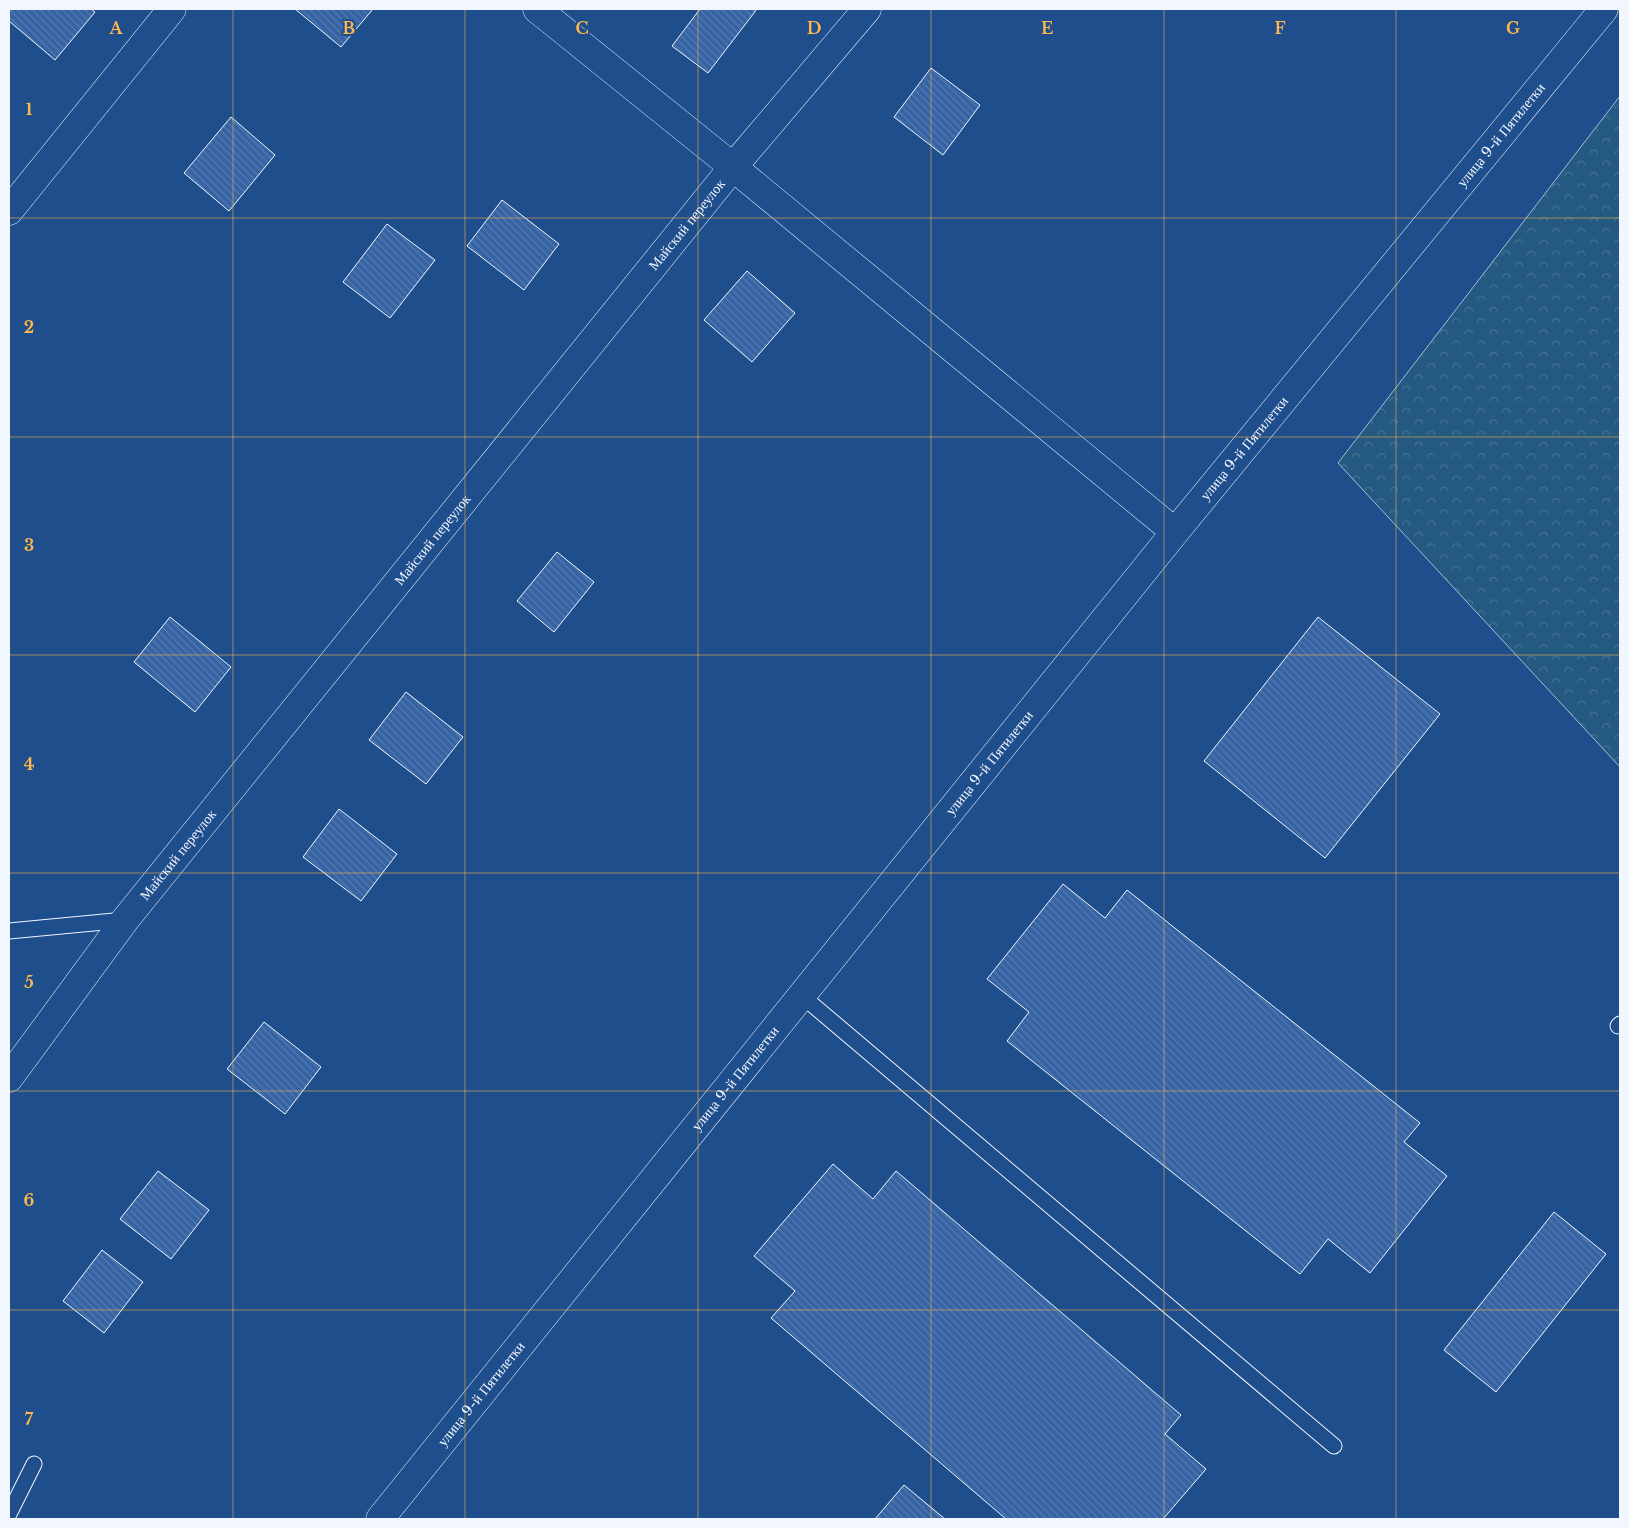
<svg xmlns="http://www.w3.org/2000/svg" width="1629" height="1528" font-family="'Libre Baskerville',serif">
	<style>
		.forest { fill: url(#forest-crowns); stroke: #a8bbd7 }
		.building { fill: url(#building-back-hatch); stroke: #f2f6ff }
		.lines { fill: none; stroke-linecap: round; stroke-linejoin: round }
		.lane-casing { stroke: #f2f6ff; stroke-width: 17 }
		.street-casing { stroke: #f2f6ff; stroke-width: 29 }
		.lane { stroke: #1f4e8c; stroke-width: 15 }
		.street { stroke: #1f4e8c; stroke-width: 28 }
		.grid { fill: none; stroke: #ffb74d; stroke-width: 1; stroke-opacity: 0.55 }
		.labels { text-anchor: middle; stroke-width: 4; stroke-linejoin: round; paint-order: stroke }
		.street-label { font-size: 14px; fill: #f2f6ff; stroke: #1f4e8c }
		.grid-label { font-size: 16px; text-anchor: middle; font-weight: bold; fill: #ffb74d; stroke: #1f4e8c; stroke-width: 4; stroke-linejoin: round; paint-order: stroke }
	</style>
	<defs>
		<pattern id="forest-crowns" width="20" height="18" patternUnits="userSpaceOnUse" patternTransform="scale(1.25)"><rect width="20" height="18" fill="#245a82"/><path d="M2 6a3 3 0 1 1 6 0M12 15a3 3 0 1 1 6 0" fill="none" stroke="#447295"/></pattern>
		<pattern id="building-back-hatch" width="6" height="6" patternUnits="userSpaceOnUse" patternTransform="scale(1.25)"><rect width="6" height="6" fill="#3563a3"/><path d="M-1 5l2 2M0 0l6 6M5-1l2 2" fill="none" stroke="#537ab1"/></pattern>
	</defs>
	<rect width="100%" height="100%" fill="#1f4e8c"/>
	<path class="forest" d="M1620,96V767L1338,463Z"/>
	<path class="building" d="M9,9H91L95,12L55,60L9,21Z
		M295,9H373L341,47Z
		M700,9H757L708,73L672,46Z
		M931,68L980,105L943,155L894,117Z
		M231,117L275,155L229,211L184,173Z
		M502,200L559,244L524,290L467,246Z
		M387,224L435,260L390,318L343,282Z
		M747,271L795,313L752,362L704,320Z
		M557,552L594,582L554,632L517,601Z
		M170,617L231,667L195,712L134,662Z
		M1318,617L1440,714L1325,858L1204,761Z
		M406,692L463,737L426,784L369,740Z
		M339,809L397,854L361,901L303,857Z
		M1063,884L1105,918L1127,890L1420,1123L1404,1142L1447,1176L1370,1273L1328,1239L1300,1274L1007,1041L1029,1012L987,979Z
		M264,1022L321,1067L285,1114L227,1069Z
		M833,1164L873,1199L896,1171L1181,1415L1165,1434L1206,1469L1163,1519H1006L771,1318L795,1291L754,1256Z
		M158,1171L209,1210L171,1259L120,1219Z
		M1554,1212L1606,1254L1496,1392L1444,1350Z
		M102,1250L143,1282L104,1333L63,1301Z
		M904,1485L945,1519H875Z"/>
	<g class="lines">
		<g class="lane-casing">
			<path id="lane" d="M9,931L125,920
				M801,995L1334,1446
				M1618,1026L1620,1024
				M9,1514L34,1464"/>
		</g>
		<g class="street-casing">
			<g id="street">
				<path d="M537,9L733,167L1175,532"/>
				<path d="M9,211L172,9"/>
				<path id="s1" d="M9,1078L125,920L733,167L867,9"/>
				<path id="s2" d="M380,1519L1175,532L1604,9"/>
			</g>
		</g>
		<use href="#lane" class="lane"/>
		<use href="#street" class="street"/>
	</g>
	<path class="grid" d="M233,9V1519M465,9V1519M698,9V1519M931,9V1519M1164,9V1519M1396,9V1519M9,218H1620M9,437H1620M9,655H1620M9,873H1620M9,1091H1620M9,1310H1620"/>
	<g class="labels">
		<g class="street-label">
			<text dy="5" stroke="none"><textPath href="#s2" startOffset="1781">улица 9-й Пятилетки</textPath></text>
			<text dy="5" stroke="none"><textPath href="#s1" startOffset="1090">Майский переулок</textPath></text>
			<text dy="5" stroke="none"><textPath href="#s2" startOffset="1376">улица 9-й Пятилетки</textPath></text>
			<text dy="5" stroke="none"><textPath href="#s1" startOffset="685">Майский переулок</textPath></text>
			<text dy="5" stroke="none"><textPath href="#s2" startOffset="971">улица 9-й Пятилетки</textPath></text>
			<text dy="5" stroke="none"><textPath href="#s1" startOffset="280">Майский переулок</textPath></text>
			<text dy="5" stroke="none"><textPath href="#s2" startOffset="566">улица 9-й Пятилетки</textPath></text>
			<text dy="5" stroke="none"><textPath href="#s2" startOffset="161">улица 9-й Пятилетки</textPath></text>
		</g>
	</g>
	<g class="grid-label">
		<text x="116" y="34">A</text>
		<text x="349" y="34">B</text>
		<text x="582" y="34">C</text>
		<text x="814" y="34">D</text>
		<text x="1047" y="34">E</text>
		<text x="1280" y="34">F</text>
		<text x="1513" y="34">G</text>
		<text x="29" y="115">1</text>
		<text x="29" y="333">2</text>
		<text x="29" y="551">3</text>
		<text x="29" y="770">4</text>
		<text x="29" y="988">5</text>
		<text x="29" y="1206">6</text>
		<text x="29" y="1425">7</text>
	</g>
	<rect width="1629" height="1528" fill="none" stroke="#f2f6ff" stroke-width="20"/>
</svg>
